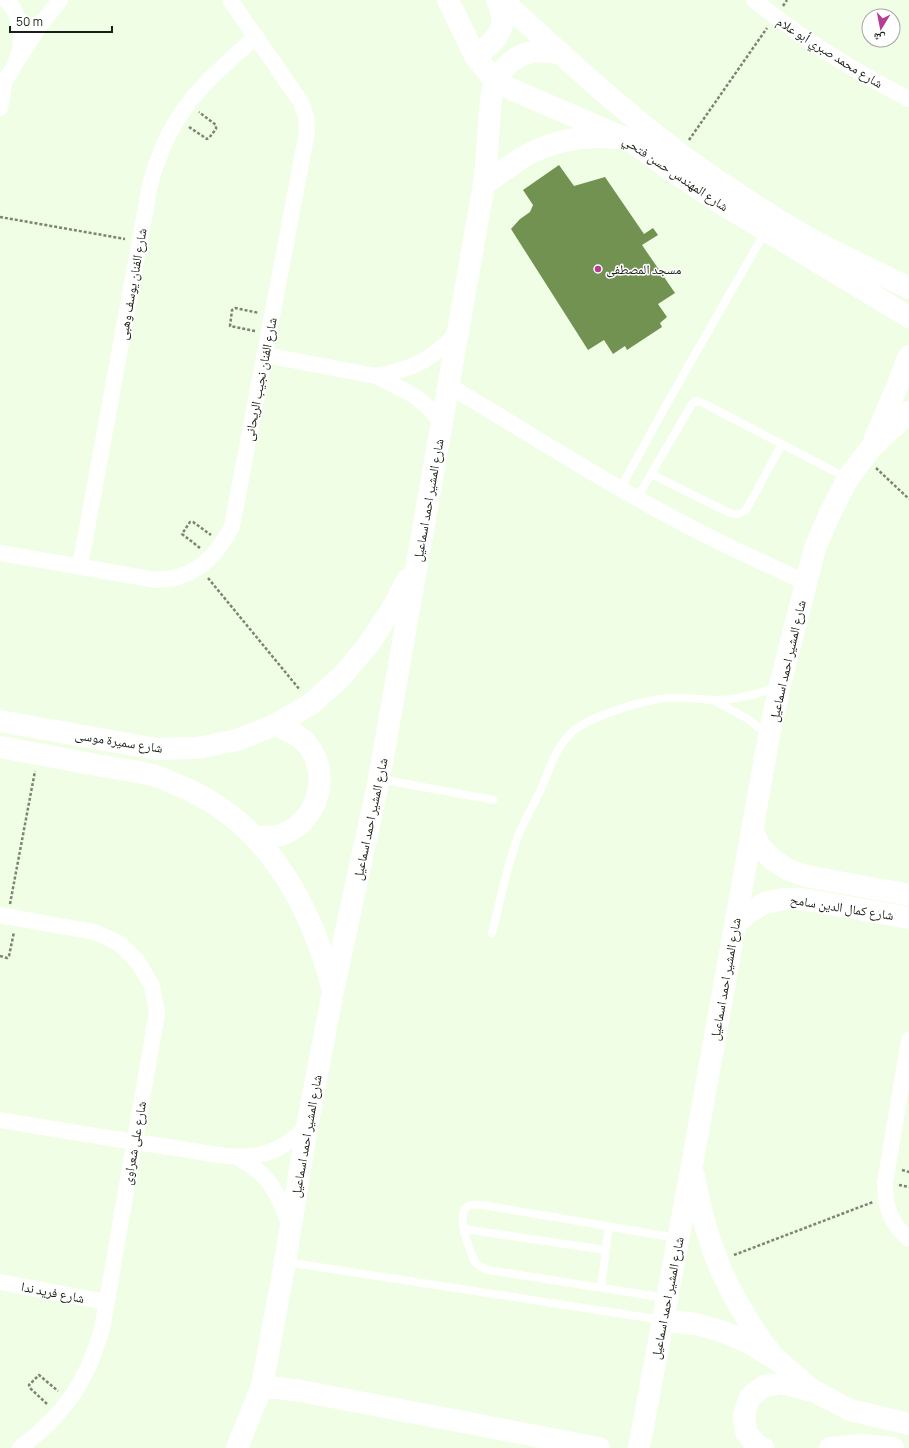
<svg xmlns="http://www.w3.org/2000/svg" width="909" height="1448" font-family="Manrope,'Noto Naskh Arabic',sans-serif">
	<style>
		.building { fill: #719251 }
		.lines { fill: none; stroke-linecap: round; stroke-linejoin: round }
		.path { stroke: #7b8573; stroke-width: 2.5; stroke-dasharray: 3 2; stroke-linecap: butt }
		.lane { stroke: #fff; stroke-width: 8 }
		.street { stroke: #fff; stroke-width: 16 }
		.secondary { stroke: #fff; stroke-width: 22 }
		.poi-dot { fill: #b53d92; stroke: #fff; stroke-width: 1.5 }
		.labels { text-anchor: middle; stroke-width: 3; stroke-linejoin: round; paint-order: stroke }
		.street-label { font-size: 13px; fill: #191f14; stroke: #fff }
		.poi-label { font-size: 13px; fill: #191f14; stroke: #fff; text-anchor: start }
	</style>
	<rect width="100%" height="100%" fill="#f0fee5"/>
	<path class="building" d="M559,165L574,186L605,177L644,234L653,228L658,235L642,245L675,293L658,304L667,317L660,323L662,327L627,350L625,346L613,354L604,340L588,350L511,229L520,219L530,212L533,205L523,190Z"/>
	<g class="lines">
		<path class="path" d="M783,6L787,0
			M189,127L207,139L209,138L216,129V125L199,112
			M689,140L767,28
			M0,217L125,239
			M255,331L230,326L232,310L235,308L259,313
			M876,468L909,499
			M200,548L182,534L190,522H193L211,535
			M208,578L300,690
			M10,904L35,771
			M0,956L7,958L9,956L14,932
			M902,1170L909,1172
			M899,1185L909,1187
			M734,1255L873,1202
			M47,1404L30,1388L29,1385L39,1375L58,1391"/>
		<path class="lane" d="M651,474L730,513C737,515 741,514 746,510L782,444
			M620,489L670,398L765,232
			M637,498L692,404L696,401L701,402L847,478
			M715,701L748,719L767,734
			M379,779L494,800
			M492,933C500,902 506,870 517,839C522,823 532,809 539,793C549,772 554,749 572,732C589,717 635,703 659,699C677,696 695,699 713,700C735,700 757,695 777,686
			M464,1229L605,1250
			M286,1262L662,1320
			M601,1288L609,1226
			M666,1298L488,1270L479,1266L475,1262C470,1251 453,1211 470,1205C473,1204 479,1205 483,1205L677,1238"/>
		<path class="street" d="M754,0C802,39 854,71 909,99
			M19,58L41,24L60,0
			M0,84C21,67 27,34 14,10C12,6 9,3 6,0
			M0,108L5,80
			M265,355L376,376L413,395L429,408L442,423
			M376,376C413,369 432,360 458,332
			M449,386C529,433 607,484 690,527C727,547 767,564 805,582
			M0,553L156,580C163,579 171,579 178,577C205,568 220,550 232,526L307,132L306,117L301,102L230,0
			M80,567L150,185C159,151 173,120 196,94C214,73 236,55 256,36
			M0,915L94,932L119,943L138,962L152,986L157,1013L102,1329C86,1383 65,1414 20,1448
			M909,1040L885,1183C885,1208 890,1222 909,1239
			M0,1120C59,1130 117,1140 176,1148C203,1152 231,1160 258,1155C277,1152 293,1140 307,1127
			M238,1157C244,1162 252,1166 258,1171C276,1186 282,1206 290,1227
			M0,1282L106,1302"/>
		<path class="secondary" d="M448,0L475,56L495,81L511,89L629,140L674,172L719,202L909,317
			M502,0C572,64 642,130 721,183C751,203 782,223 814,241C845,257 877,272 909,288
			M475,56C488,47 506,33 502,15C501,10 499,5 497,0
			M484,184C496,176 508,167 520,159C547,142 583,134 615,138
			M875,438L897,387L909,356
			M0,721L156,749L197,748L237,740L275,725L311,704L342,676L369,644L393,607L407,580
			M0,747C34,753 68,760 102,766C118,769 136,771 153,775C160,777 168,781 175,784C262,817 310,901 332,987
			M752,830L760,847L773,860L789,870L806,876L909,895
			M256,837C262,836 271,837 277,836C314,827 332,780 310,748C302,736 288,730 275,725
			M735,924L749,912L765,903L783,899H802L909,918
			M694,1176C706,1245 728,1297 770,1352
			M662,1320L696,1324L724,1332L751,1344L776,1359L812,1390L850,1410L909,1424
			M262,1386L301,1391L599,1448
			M237,1448L262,1386L285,1262L307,1127L333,991L379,779L484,184C486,169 487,154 488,138C489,125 490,91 496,80C512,53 533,47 562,54
			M639,1448L692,1165L769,736L780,685L815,548L829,515L848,478L870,449L909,412
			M763,1448L757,1446L746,1432L744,1414L750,1397L764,1386L782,1383L809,1390
			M830,1448L863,1445L893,1448"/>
	</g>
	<circle class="poi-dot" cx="598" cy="269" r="4"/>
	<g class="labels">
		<g class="street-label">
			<text transform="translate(830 52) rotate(32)" y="5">شارع محمد صبري أبو علام</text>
			<text transform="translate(676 173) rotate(34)" y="5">شارع المهندس حسن فتحي</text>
			<text transform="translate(132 284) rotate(-80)" y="5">شارع الفنان يوسف وهبى</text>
			<text transform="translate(260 379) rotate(-79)" y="5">شارع الفنان نجيب الريحانى</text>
			<text transform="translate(428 500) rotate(-80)" y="5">شارع المشير احمد اسماعيل</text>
			<text transform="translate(787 661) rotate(-77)" y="5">شارع المشير احمد اسماعيل</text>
			<text transform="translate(119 741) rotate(9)" y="5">شارع سميرة موسى</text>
			<text transform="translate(370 819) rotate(-78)" y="5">شارع المشير احمد اسماعيل</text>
			<text transform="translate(842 907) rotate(9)" y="5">شارع كمال الدين سامح</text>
			<text transform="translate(725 979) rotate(-80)" y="5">شارع المشير احمد اسماعيل</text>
			<text transform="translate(306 1136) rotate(-80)" y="5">شارع المشير احمد اسماعيل</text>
			<text transform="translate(134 1143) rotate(-80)" y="5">شارع على شعراوى</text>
			<text transform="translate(53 1292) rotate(11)" y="5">شارع فريد ندا</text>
			<text transform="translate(667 1298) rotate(-79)" y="5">شارع المشير احمد اسماعيل</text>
		</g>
		<g class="poi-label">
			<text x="606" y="274">مسجد المصطفى</text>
		</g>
	</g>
	<g transform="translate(881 28) rotate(190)"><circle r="19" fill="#ffffff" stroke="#a3a5a1"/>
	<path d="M0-3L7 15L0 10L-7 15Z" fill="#b53d92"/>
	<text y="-6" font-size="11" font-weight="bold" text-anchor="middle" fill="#191f14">ش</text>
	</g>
	<path d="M10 26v6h102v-6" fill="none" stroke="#191f14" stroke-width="2"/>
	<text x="16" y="26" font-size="12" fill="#191f14" stroke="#ffffff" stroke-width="3" paint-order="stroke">50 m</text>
</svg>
